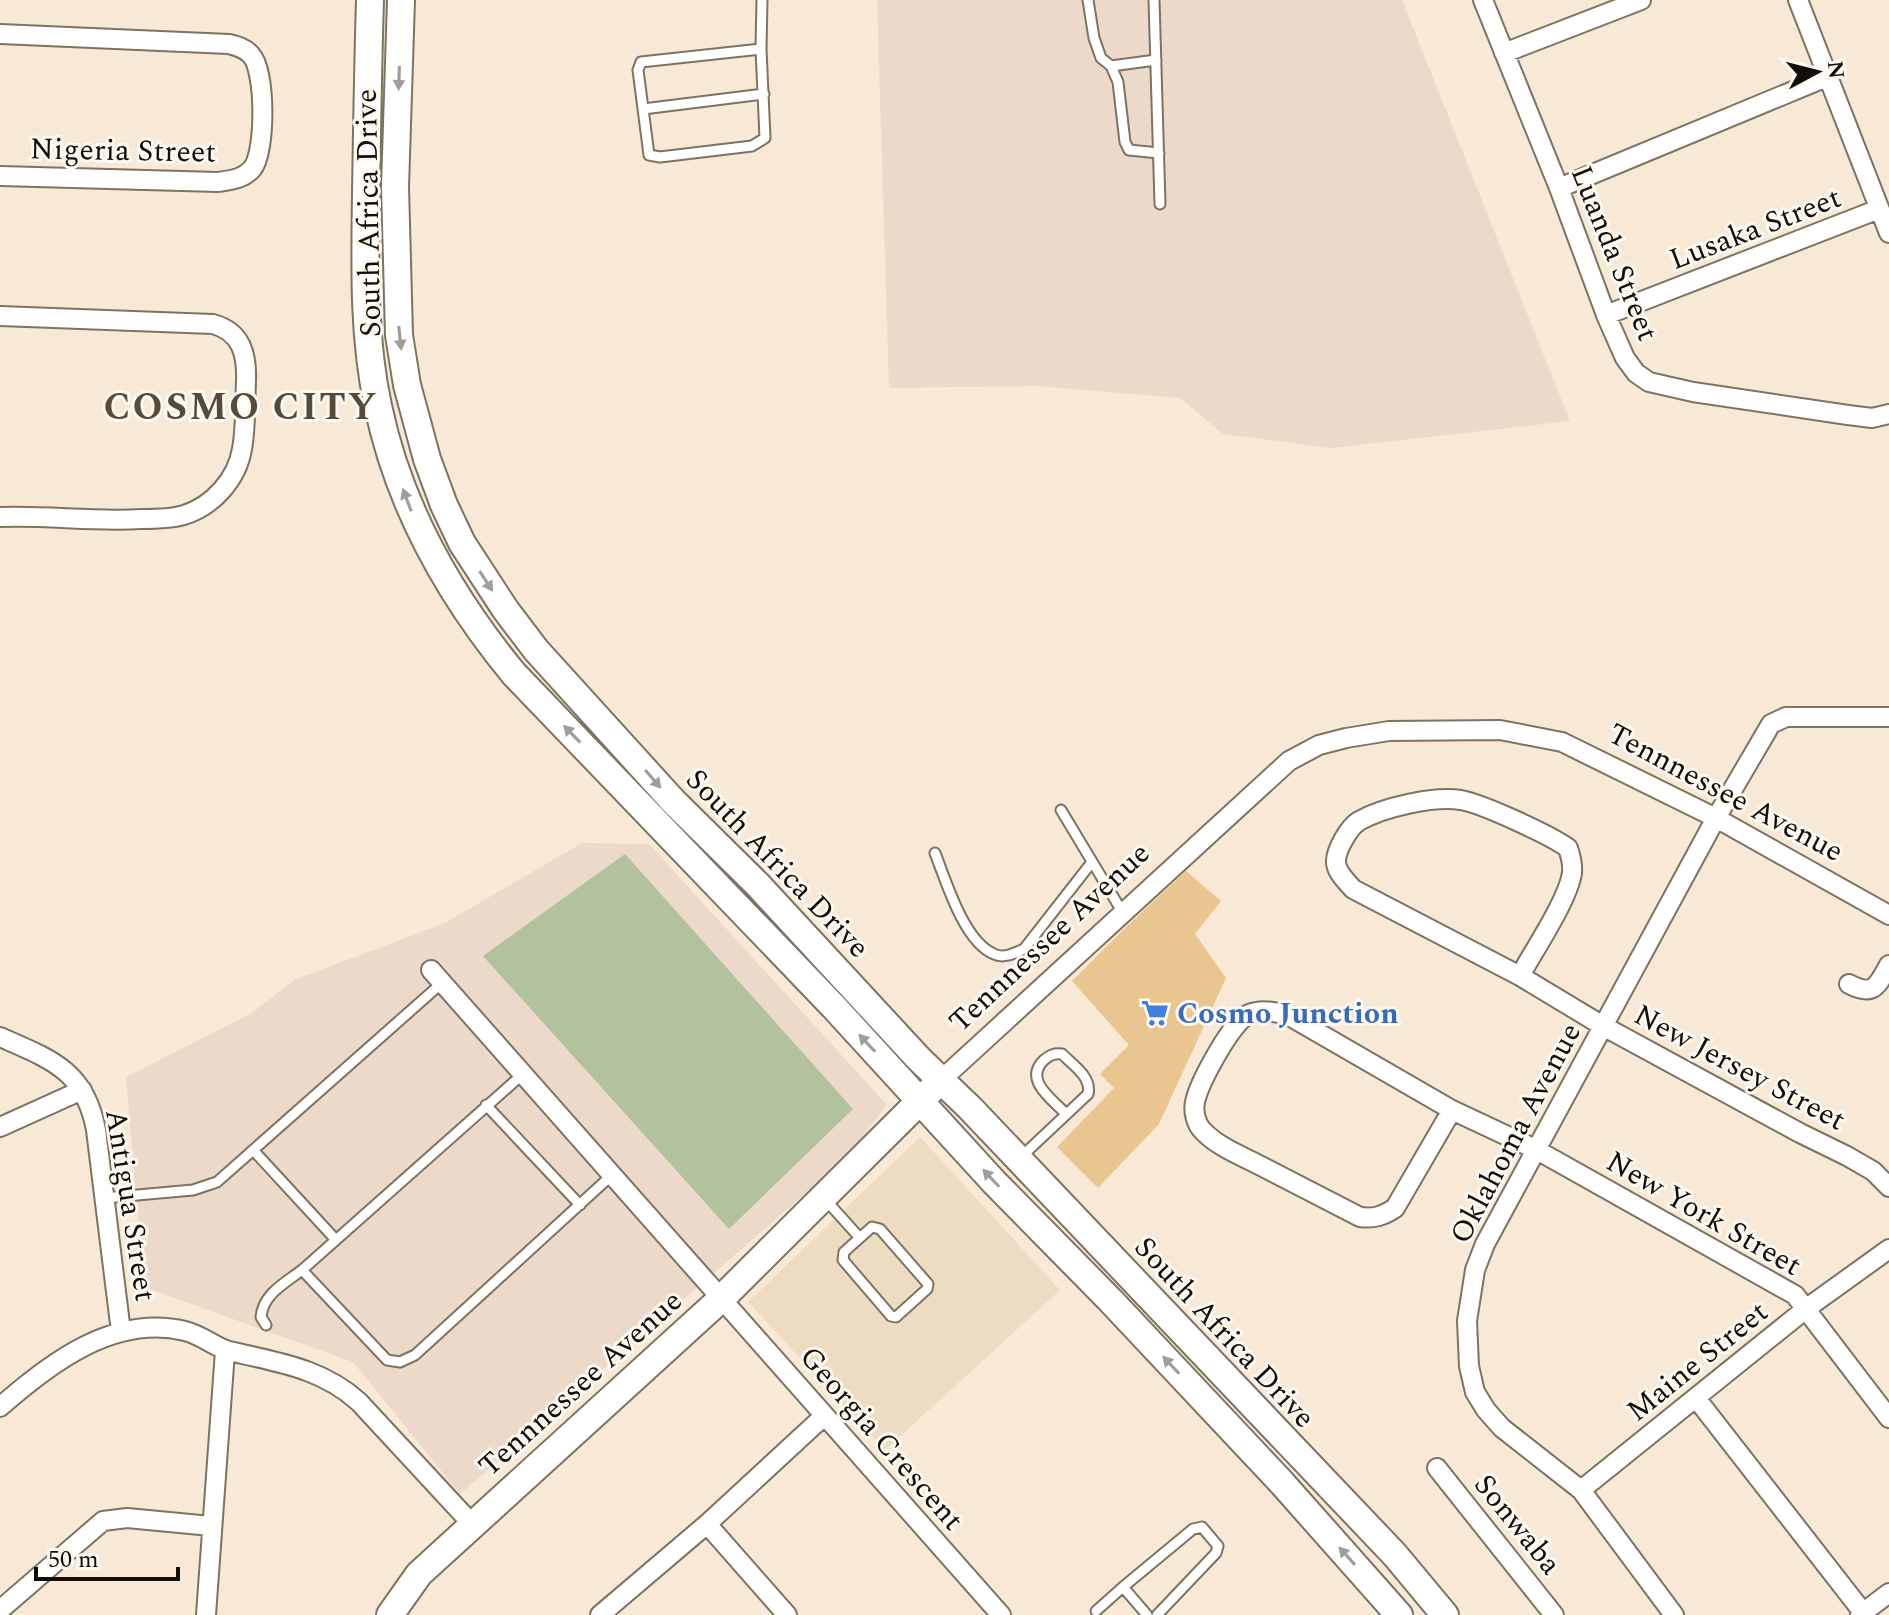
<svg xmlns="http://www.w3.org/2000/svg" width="1889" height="1615" font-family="Spectral,serif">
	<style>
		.built { fill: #eedcc2 }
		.education { fill: #edd9ca }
		.green { fill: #b2c29d }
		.building { fill: #e9c68f }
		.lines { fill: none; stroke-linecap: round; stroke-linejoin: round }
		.lane-casing { stroke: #7e7261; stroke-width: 13 }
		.street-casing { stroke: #7e7261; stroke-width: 22 }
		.secondary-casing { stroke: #7e7261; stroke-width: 30 }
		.lane { stroke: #fff; stroke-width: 9 }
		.street { stroke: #fff; stroke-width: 18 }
		.secondary { stroke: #fff; stroke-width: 26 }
		.oneway { fill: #a09e9c }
		.labels { text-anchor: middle; stroke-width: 6; stroke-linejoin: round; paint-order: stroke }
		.street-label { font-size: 30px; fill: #110d07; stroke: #fdf8f0 }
		.shop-label { font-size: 30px; font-weight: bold; fill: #366cbe; stroke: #fdf8f0; text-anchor: start }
		.district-label { font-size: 38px; font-weight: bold; letter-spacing: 2px; fill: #564b3a; stroke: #fdf8f0 }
	</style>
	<rect width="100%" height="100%" fill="#f7e9d5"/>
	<path class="built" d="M920,1137L1060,1290L885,1450L748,1302Z"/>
	<path class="education" d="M877,0H1402L1570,421L1331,448L1223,434L1180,398L1036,386L889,388Z
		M582,843L649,844L887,1105L845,1159L460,1494L353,1362L144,1287L126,1077L252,1013L294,980L445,923Z"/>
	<path class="green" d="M625,854L853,1109L729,1229L483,956Z"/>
	<path class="building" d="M1186,871L1221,901L1195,934L1226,978L1159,1124L1098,1188L1057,1147L1114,1088L1100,1074L1129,1045L1072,981L1124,929Z"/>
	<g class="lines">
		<g class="lane-casing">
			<path id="lane" d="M1088,0L1094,38L1101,58L1111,66L1118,82L1125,142L1129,150L1159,153
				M1154,0L1160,204
				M761,49L641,62L638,70L649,155L660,157L752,146L765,138L761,49L762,0
				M1111,66L1156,60
				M643,109L764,94
				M1061,810L1123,913
				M935,853C946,881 964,942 994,954C1004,959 1015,953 1024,949L1092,862
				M486,1105L580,1205
				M254,1151L336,1240
				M1021,1157L1088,1094C1092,1077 1073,1065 1062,1054C1054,1053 1050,1055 1044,1060C1023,1080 1052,1099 1066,1114
				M104,1198L193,1190L217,1182L443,982
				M824,1198L859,1237
				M872,1227L880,1229L928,1284L927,1289L896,1317L891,1316L843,1260L844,1252Z
				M302,1270L387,1360L400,1362L415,1355L613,1174
				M266,1325L261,1317C263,1294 285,1283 302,1270L524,1073
				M1096,1611L1123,1587
				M1147,1615L1123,1587L1193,1529L1202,1527L1218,1546L1216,1553L1157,1615"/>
		</g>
		<g class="street-casing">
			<path id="street" d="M1483,0L1559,188L1606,315L1625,358L1636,373L1649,382L1693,392L1848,415L1872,418L1889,414
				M1798,0L1889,233
				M0,34L229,44C237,46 245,48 251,55C266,70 266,153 252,169C243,179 231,180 218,182L0,176
				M1504,53L1641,0
				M1559,188L1829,76
				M1606,315L1879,209
				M0,316L213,324C242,332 247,355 246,381C245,403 246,427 242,449C237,479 213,506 184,515C171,519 155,519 141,519C94,522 47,515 0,517
				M431,970L1001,1615
				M1520,976C1534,950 1568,900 1572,873C1573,864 1571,857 1568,848C1550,835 1483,804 1461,800C1433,796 1384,807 1359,821C1349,827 1335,851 1336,863C1337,873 1347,882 1353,889L1520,976L1603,1026L1800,1133L1847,1156L1873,1171L1889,1187
				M1849,984C1874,997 1877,986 1889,965
				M0,1037C50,1059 85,1070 96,1130L121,1332
				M941,1080L1289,761L1319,745L1346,738L1389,731L1500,730L1562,742L1716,818L1889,915
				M1452,1110L1395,1208C1383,1216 1374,1219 1360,1217C1327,1200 1294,1183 1261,1166C1242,1156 1218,1147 1203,1131C1196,1124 1193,1112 1195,1102C1199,1083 1232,1021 1249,1014C1263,1008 1278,1012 1291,1017L1452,1110L1535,1149L1795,1295L1889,1418
				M0,1127L82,1090
				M1696,1398L1865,1615
				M0,1407C50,1363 114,1314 185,1331C202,1335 216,1348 229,1351C276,1362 322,1368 359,1402L472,1524
				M1437,1468L1554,1615
				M1581,1490L1807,1308L1889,1249
				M707,1524L787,1615
				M0,1610L103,1521L127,1518L211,1526
				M206,1615L225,1351
				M600,1615L707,1524L824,1416
				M1674,1615L1581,1490L1502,1428L1486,1410L1475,1392L1469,1366L1467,1321L1475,1270L1485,1244L1716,818L1771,724L1786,717H1889
				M1860,1615L1889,1593"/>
		</g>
		<g class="secondary-casing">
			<path id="secondary" d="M370,0C368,65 367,130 366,194C365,266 363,336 378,406C399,507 449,595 514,674L833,1006L994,1182L1111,1301L1282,1483L1399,1615
				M401,0L395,187L399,335L407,385L427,459L444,505L462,543L505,609L536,650L673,801L758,885L919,1059L970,1108L1395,1555L1445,1615
				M390,1615L419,1574L722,1298L932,1089"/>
		</g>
		<use href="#lane" class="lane"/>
		<use href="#street" class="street"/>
		<use href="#secondary" class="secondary"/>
	</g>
	<defs><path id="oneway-solid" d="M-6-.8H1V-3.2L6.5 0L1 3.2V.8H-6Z" transform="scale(2)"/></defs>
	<g class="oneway">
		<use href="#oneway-solid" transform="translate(399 78) rotate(92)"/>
		<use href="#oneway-solid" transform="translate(400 338) rotate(84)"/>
		<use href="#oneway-solid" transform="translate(407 500) rotate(-111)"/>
		<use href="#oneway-solid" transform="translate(486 581) rotate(57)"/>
		<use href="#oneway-solid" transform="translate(572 734) rotate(-134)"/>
		<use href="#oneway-solid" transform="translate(653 779) rotate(49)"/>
		<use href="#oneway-solid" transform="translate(867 1043) rotate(-133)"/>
		<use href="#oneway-solid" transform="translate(991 1178) rotate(-133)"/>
		<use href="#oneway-solid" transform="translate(1171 1365) rotate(-133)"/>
		<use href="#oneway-solid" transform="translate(1347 1556) rotate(-132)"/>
	</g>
	<defs>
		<g id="supermarket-bare" transform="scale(2.16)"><path d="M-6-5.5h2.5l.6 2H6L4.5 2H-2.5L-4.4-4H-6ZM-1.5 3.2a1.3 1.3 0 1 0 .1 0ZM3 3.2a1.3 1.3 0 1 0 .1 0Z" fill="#3f7fe0" stroke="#fdf8f0" stroke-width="2.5" paint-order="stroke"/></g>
	</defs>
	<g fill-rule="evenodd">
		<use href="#supermarket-bare" x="1155" y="1013"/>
	</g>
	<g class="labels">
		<g class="street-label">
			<text transform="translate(123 150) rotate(1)" y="10">Nigeria Street</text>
			<text transform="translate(368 213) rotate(-91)" y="10">South Africa Drive</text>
			<text transform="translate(1755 228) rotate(-21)" y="10">Lusaka Street</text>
			<text transform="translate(1615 253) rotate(68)" y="10">Luanda Street</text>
			<text transform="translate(1726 792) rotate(28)" y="10">Tennnessee Avenue</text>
			<text transform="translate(778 863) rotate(46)" y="10">South Africa Drive</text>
			<text transform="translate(1049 937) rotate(-43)" y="10">Tennnessee Avenue</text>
			<text transform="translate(1740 1067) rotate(28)" y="10">New Jersey Street</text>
			<text transform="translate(1515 1133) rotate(-62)" y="10">Oklahoma Avenue</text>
			<text transform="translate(131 1205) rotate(81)" y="10">Antigua Street</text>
			<text transform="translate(1704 1213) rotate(30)" y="10">New York Street</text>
			<text transform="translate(1225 1332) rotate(47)" y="10">South Africa Drive</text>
			<text transform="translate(1697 1361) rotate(-39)" y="10">Maine Street</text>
			<text transform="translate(580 1383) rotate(-42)" y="10">Tennnessee Avenue</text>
			<text transform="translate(882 1438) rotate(49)" y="10">Georgia Crescent</text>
			<text transform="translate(1518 1524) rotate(51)" y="10">Sonwaba</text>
		</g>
		<g class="shop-label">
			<text x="1177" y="1023">Cosmo Junction</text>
		</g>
		<g class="district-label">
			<text x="241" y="419">COSMO CITY</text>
		</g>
	</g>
	<g transform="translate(1817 72) rotate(83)" stroke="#fdf8f0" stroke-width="6" paint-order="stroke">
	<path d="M0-6L14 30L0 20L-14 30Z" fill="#110d07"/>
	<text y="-12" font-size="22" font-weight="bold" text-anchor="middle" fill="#110d07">N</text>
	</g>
	<path d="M36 1567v12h142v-12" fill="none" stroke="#110d07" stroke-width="4"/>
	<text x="48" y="1567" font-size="24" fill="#110d07" stroke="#fdf8f0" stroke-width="6" paint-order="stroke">50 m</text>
</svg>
